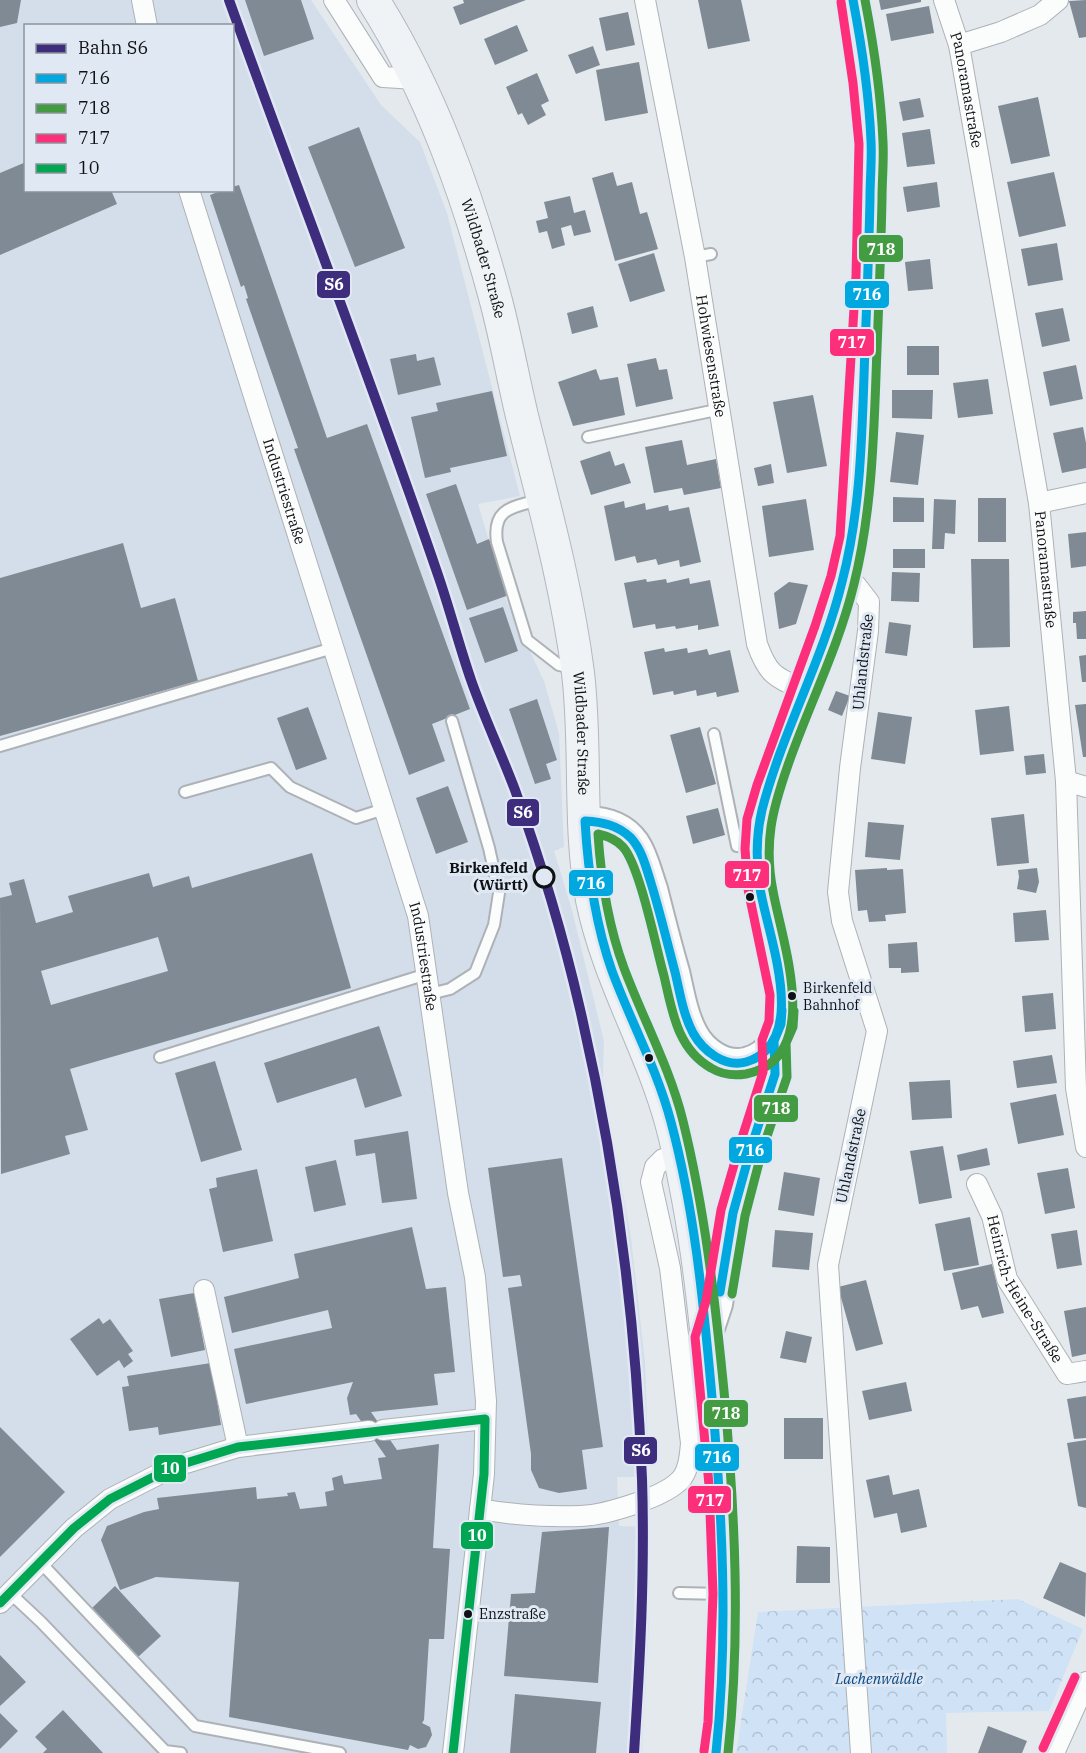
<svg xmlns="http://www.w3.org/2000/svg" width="1086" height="1753" font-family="'IBM Plex Serif',serif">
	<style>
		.built { fill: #d4deea; fill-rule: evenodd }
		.forest { fill: url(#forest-crowns) }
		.building { fill: #7f8a94; fill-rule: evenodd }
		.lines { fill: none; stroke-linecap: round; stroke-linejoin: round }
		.service-casing { stroke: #aeb2b6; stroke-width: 14 }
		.minor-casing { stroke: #aeb2b6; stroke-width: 22 }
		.secondary-casing { stroke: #aeb2b6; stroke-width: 32 }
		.primary-casing { stroke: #b1b8c0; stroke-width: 34 }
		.service { stroke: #fbfcfc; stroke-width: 10 }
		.minor { stroke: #fbfcfc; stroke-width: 20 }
		.secondary { stroke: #fbfcfc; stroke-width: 28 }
		.primary { stroke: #f0f3f6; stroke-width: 32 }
		.bus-1-casing { stroke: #dfe8f3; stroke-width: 14 }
		.bus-2-casing { stroke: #dfe8f3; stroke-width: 14 }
		.bus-3-casing { stroke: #dfe8f3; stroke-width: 14 }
		.bus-4-casing { stroke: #dfe8f3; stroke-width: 14 }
		.bus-1 { stroke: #01a7df; stroke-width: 9 }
		.bus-2 { stroke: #439b42; stroke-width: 9 }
		.bus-3 { stroke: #fe2f7a; stroke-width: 9 }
		.bus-4 { stroke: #00a651; stroke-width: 9 }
		.rail-1-casing { stroke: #dfe8f3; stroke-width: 15 }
		.rail-1 { stroke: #3d2d7c; stroke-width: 10 }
		.stop-dot { fill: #dfe8f3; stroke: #0f1215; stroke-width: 3 }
		.bus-dot { fill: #0f1215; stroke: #dfe8f3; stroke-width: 2 }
		.labels { text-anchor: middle; stroke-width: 6; stroke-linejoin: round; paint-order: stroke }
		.bus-label { font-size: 14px; fill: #0f1215; stroke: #dfe8f3; text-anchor: start }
		.street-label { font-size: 15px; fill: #0f1215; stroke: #dfe8f3 }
		.stop-label { font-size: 15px; font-weight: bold; fill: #0f1215; stroke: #dfe8f3; text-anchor: end }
		.park-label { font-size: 15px; font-style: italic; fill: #0a4983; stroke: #dfe8f3 }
		.line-badge { stroke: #dfe8f3; stroke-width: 2 }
		.badge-label { font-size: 16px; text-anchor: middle; font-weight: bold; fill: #fff }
	</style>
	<defs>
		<pattern id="forest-crowns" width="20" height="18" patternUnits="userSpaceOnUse" patternTransform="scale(1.5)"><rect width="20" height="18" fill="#d0e2f6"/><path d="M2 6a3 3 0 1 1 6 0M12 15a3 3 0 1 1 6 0" fill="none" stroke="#b1c1d2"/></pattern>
	</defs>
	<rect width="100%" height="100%" fill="#e4e9ee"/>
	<path class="built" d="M0,0H311L381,105L420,142L447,213L520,496L478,504L507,602L544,681L559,733L564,847L554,851L572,910L604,1041L603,1079L631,1238L645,1362L649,1477H617L619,1526L650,1527L649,1622L642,1753H0ZM26,26H232V190H26Z"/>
	<path class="forest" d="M1018,1599L1083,1629L1049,1711L946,1713L947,1753H736L758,1612Z"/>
	<path class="building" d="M0,0H21L17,23L0,27Z
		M245,0H301L314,39L264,56Z
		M463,0H526L460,25L453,7L464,3Z
		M698,0H741L750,41L708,49Z
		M879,0H921V2L881,10Z
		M1086,0V37L1079,38L1069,1Z
		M929,6L934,33L891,41L886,14Z
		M628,12L635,45L606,51L599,18Z
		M517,25L528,51L495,65L484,39Z
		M593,46L600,65L576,74L568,55Z
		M639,62L648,113L605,121L596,70Z
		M537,73L549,101L541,105L546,115L528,125L522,113L518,115L506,87Z
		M1038,97L1050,156L1011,164L998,106Z
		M920,98L924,117L903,121L899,102Z
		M359,127L405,248L355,267L308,147Z
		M930,129L935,164L907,167L902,133Z
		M26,162V190H111L117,204L0,255V173Z
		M613,172L617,186L632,182L640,214L647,212L658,249L615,261L592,178Z
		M1054,172L1066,226L1019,237L1007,182Z
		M937,182L940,207L907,212L903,187Z
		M239,185L327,438L367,424L470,709L432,724L445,761L409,775L294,449L298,448L246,299L248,298L244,285L241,287L210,195L223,190H232V187Z
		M570,196L574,213L585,210L591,232L574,236L571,225L561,228L565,245L552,249L547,231L539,233L536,221L548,218L544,202Z
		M1057,243L1063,280L1028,286L1021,249Z
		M654,253L665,291L630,302L618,264Z
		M930,259L933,289L908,291L905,262Z
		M593,306L598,327L572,334L567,313Z
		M1063,308L1070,341L1042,347L1035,313Z
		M907,346H939V375H907Z
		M416,354L417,361L434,357L441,385L398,395L390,359Z
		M656,358L659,370L667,369L673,399L636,407L627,364Z
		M1076,365L1083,399L1050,406L1043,372Z
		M596,369L600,380L618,377L625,415L573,426L558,382Z
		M988,379L993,414L958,418L953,383Z
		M892,390H933L932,419L892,418Z
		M492,391L507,456L450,468L451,472L425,478L411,417L438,411L436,403Z
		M813,395L827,466L787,473L773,402Z
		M1083,427L1086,443V468L1062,473L1053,433Z
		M896,432L924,435L918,485L890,482Z
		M682,440L687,465L716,459L721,488L684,495L682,488L654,493L645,447Z
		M610,451L615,466L624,463L631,483L591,495L580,461Z
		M771,464L774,483L758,486L754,468Z
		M456,484L477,544L489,539L509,595L467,610L426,494Z
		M893,497L924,498V522H893Z
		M978,498H1006V542H978Z
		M806,499L814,550L769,557L762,506Z
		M934,499L956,500L955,534L945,533L944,549H932Z
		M624,501L625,508L645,503L646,510L668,505L669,511L689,507L701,562L680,567L679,560L658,565L656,559L637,563L635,556L615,561L604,506Z
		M1086,532V566L1071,568L1068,534Z
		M123,543L141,608L175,598L198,681L0,736V578Z
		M893,549H925V568H893Z
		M971,559H1009L1010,647L973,648Z
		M892,572L920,573L919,602L891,601Z
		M689,578L690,584L710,580L719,626L698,630V625L676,629L675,626L656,629L655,624L633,628L624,583L646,579L647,582L666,579L667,583Z
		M789,582L808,585L796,624L779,629L774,593Z
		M503,607L518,651L485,663L469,618Z
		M1086,611V639H1077L1076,623H1073V612Z
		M889,622L911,625L907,656L885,653Z
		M664,648L665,652L687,648L688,653L707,649L709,655L730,650L739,692L717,697L716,692L697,696L696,690L674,695L673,691L653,695L644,652Z
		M1086,655V682H1082L1079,656Z
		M836,691L850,696L842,716L828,710Z
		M537,699L557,760L546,764L551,779L535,784L509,709Z
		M1086,704V757H1083L1075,705Z
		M1009,706L1014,751L980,755L975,710Z
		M308,707L327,759L296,770L277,718Z
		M878,712L912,717L905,764L871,759Z
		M700,727L716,784L686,793L670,735Z
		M1044,754L1046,773L1026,775L1024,756Z
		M448,786L468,842L436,854L416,798Z
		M718,808L725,835L693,844L686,816Z
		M1024,814L1029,863L997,866L991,818Z
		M868,822L904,825L900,860L865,857Z
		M312,853L351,988L70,1069L88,1130L65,1136L70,1154L1,1174L0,898L12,895L9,883L24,879L36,923L73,912L68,896L149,873L153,887L189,876L192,888ZM158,937L168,971L51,1005L41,971Z
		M887,868V870L903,869L906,913L885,915L886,921L869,922L867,910L858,911L855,870Z
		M1037,868L1039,882L1036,893L1017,889L1019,877L1018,870Z
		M1046,910L1049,940L1015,942L1013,913Z
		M917,942L919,972L901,973V968H889L888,944Z
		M1053,993L1056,1029L1025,1032L1022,996Z
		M379,1026L402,1096L365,1108L356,1078L277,1103L264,1063Z
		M1052,1055L1057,1083L1017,1088L1013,1061Z
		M215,1061L242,1150L201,1162L175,1073Z
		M950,1080L952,1118L912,1120L909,1082Z
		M1056,1094L1064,1135L1018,1144L1010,1103Z
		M408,1131L417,1199L382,1203L375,1153L356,1156L354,1140Z
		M943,1146L952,1198L919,1204L910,1151Z
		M987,1148L990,1165L960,1171L957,1155Z
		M562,1158L603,1447L582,1450L587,1489L559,1493L539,1488L531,1470V1454L508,1288L522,1286L520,1275L503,1277L488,1168Z
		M336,1160L346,1205L314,1212L305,1167Z
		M1068,1168L1075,1208L1045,1214L1037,1173Z
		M257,1169L273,1241L223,1252L209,1189L217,1187L216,1178Z
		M784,1172L820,1178L814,1216L778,1210Z
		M970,1217L979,1265L944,1271L935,1224Z
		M412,1227L426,1289L446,1287L455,1372L434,1374L438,1405L371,1412L397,1450L439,1444L433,1548L450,1549L444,1639H429L424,1720L422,1723L430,1727L432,1735L426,1747L418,1749L410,1745L408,1750L229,1717L239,1582L156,1577L120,1590L101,1540L107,1526L144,1512L159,1509L157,1498L256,1487L257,1499L288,1496L287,1493L295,1492L300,1509L327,1506L325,1492L334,1490L332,1478L342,1475L344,1484L382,1479L378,1458L386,1457L356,1414L350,1415L347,1398L353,1382L246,1404L234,1349L332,1328L328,1310L232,1333L224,1297L299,1278L294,1254Z
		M775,1230L813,1233L809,1270L772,1267Z
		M1077,1230L1082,1265L1057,1269L1051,1234Z
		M992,1264L1004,1313L982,1318L978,1306L961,1310L952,1273Z
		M866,1280L883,1344L856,1351L838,1287Z
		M194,1293L205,1350L171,1357L159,1299Z
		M1086,1307V1354L1072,1357L1064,1311Z
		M99,1318L103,1324L110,1319L133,1351L128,1354L133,1361L124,1368L119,1360L97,1376L70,1339Z
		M786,1331L812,1337L806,1363L780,1358Z
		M211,1363L221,1425L159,1435L158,1427L129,1431L122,1387L129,1386L127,1376Z
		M906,1382L912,1411L869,1420L862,1391Z
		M1086,1396V1438L1074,1439L1067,1399Z
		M784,1418H823V1459H784Z
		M0,1427L65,1492L0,1557Z
		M1086,1440V1508L1078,1506L1067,1443Z
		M889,1475L893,1495L919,1489L927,1527L901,1533L897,1513L874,1518L866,1480Z
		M609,1527L598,1683L504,1676L511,1594L535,1593L542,1532Z
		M797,1546L830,1547V1583H796Z
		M1060,1562L1086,1573L1085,1617L1043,1598Z
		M115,1586L161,1636L138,1657L92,1608Z
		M0,1655L26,1682L0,1706Z
		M515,1694L601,1702L596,1753H510Z
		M63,1710L103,1753H43L47,1749L35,1737Z
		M0,1713L18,1731L0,1749Z
		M988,1726L1027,1741L1022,1753H978Z"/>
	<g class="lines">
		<g class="service-casing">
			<path id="service" d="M695,257L711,254
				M588,437L721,409
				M539,500C513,507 492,508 497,542L527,640L559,665L573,668
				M714,734L737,846L757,848
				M0,746L333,648
				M185,792L271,768L290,787L356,818L384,809
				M430,994L450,989L475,973L494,925L499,893L489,848L452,721
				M160,1057L427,974
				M40,1562L195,1726L340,1753
				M10,1593L41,1622L165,1751L181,1753
				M679,1593L722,1594"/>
		</g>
		<g class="minor-casing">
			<g id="minor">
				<path d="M142,0L147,26"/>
				<path d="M334,0L383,77L416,79"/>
				<path id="s1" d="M645,0L695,257L757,644C768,675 775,677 804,690"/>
				<path id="s2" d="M944,0L959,45L1039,503L1066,781L1076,1088L1086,1147"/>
				<path d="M959,45L1001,32L1040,15L1058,0"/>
				<path id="s3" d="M189,190L418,916L458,1193L475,1277L486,1401L484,1474L453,1753"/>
				<path d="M1039,503L1086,493"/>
				<path d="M843,579L855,584L869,602L868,631L850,768L838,892L842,921L877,1031L828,1265L861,1753"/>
				<path d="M1066,781L1086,787"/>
				<path id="s4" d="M977,1184L992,1216L1007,1279L1067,1374L1086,1371"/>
				<path d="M204,1290L238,1447"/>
				<path d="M383,1430L485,1419"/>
				<path d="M480,1509C513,1515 548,1517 581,1516C605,1515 667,1497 682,1478C689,1468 690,1455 691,1443L670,1268L651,1182L655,1167L663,1159L679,1156"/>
				<path d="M0,1603L74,1528L110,1499L173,1467L238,1447L369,1431"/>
				<path d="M1054,1753L1086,1682"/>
			</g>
		</g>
		<g class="secondary-casing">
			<path id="secondary" d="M585,821C604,821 623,826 635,843C644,856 648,875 653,889C660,917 667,945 675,972C680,993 683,1014 693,1033C703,1052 724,1067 746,1062C813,1045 766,932 760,888C757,862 755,835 762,810C776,758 797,706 817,656C827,629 838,602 844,575C860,503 862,428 865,355C867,305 869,255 870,205C870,184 872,163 871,141C868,94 862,46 853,0
				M707,1337L718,1304L733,1213L751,1148L775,1074L774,1041"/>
		</g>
		<g class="primary-casing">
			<g id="primary">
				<path id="s5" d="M373,0C431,92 468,196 496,301C506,339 513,378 522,416C543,501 567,587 578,673C587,748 578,827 592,900C608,978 650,1046 671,1122C694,1209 704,1301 712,1391C723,1511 731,1633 716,1753"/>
			</g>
		</g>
		<use href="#service" class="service"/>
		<use href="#minor" class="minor"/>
		<use href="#secondary" class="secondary"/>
		<use href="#primary" class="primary"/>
		<g class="bus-1-casing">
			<path id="bus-1" d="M720,1292L733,1213L751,1148L775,1074L774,1041L781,1024L782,1010
				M716,1753C729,1630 722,1509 711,1386C703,1298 694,1208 671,1122C657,1069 631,1022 612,971C595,923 588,872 585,821C602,822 618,825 631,838C642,850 646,867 651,883C660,912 667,942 675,972C680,993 683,1014 693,1033C703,1051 725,1068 746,1062C812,1042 767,934 760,888C756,862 756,835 762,810C782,732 823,660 842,582C862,506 862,426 865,348C867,298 869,248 870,198C870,179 872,160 871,141C869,94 862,47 853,0"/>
		</g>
		<g class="bus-2-casing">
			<path id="bus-2" d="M732,1294L745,1216L762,1151L787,1077L786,1043L793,1027L794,1011
				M728,1753C741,1632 735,1512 724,1391C715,1300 705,1210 683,1121C670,1068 643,1019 624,968C608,925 601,879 598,834C607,836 616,839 623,847C640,866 656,948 664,976C672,1010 677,1049 711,1068C721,1074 734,1076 746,1074C825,1058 782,942 773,891C769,871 768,848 771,827C774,806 781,785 788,765C809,705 839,646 854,584C873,508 874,427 877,349C879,299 881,249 882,199C882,180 884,161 883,142C881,94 874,47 865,0"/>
		</g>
		<g class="bus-3-casing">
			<path id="bus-3" d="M1043,1748L1075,1677
				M704,1751L708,1722L713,1594L709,1485L695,1337L706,1301L721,1210L740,1144L763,1072L762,1040L769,1021L770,995L748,889L745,849L747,819L757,785L815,626L831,576L840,536L856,276L859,144L853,83L841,2"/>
		</g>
		<g class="bus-4-casing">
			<path id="bus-4" d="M0,1603L74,1528L110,1499L173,1467L238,1447L485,1419L484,1474L453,1753"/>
		</g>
		<use href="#bus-1" class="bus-1"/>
		<use href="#bus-2" class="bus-2"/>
		<use href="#bus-3" class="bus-3"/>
		<use href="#bus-4" class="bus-4"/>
		<g class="rail-1-casing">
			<path id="rail-1" d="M229,0C298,192 372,382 438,575C450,610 459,645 471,680C484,717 501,753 515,790C541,862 563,935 580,1009C616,1164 636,1321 642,1479C645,1571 640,1662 634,1753"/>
		</g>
		<use href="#rail-1" class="rail-1"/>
	</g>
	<circle class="stop-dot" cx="544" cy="877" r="10"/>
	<g class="bus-dot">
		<circle cx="750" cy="897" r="5"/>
		<circle cx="792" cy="996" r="5"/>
		<circle cx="649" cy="1058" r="5"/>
		<circle cx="468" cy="1614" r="5"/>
	</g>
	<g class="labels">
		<g class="bus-label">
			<text x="803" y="993">Birkenfeld<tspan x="803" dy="17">Bahnhof</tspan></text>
			<text x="479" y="1619">Enzstraße</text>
		</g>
		<g class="street-label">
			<text dy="5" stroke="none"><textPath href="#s2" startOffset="93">Panoramastraße</textPath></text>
			<text dy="5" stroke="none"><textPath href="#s5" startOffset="282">Wildbader Straße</textPath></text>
			<text dy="5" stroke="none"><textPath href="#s1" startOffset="362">Hohwiesenstraße</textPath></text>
			<text dy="5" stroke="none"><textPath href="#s3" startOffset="316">Industriestraße</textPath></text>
			<text dy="5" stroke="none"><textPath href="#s2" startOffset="579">Panoramastraße</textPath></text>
			<text transform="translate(863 662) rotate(-84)" y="5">Uhlandstraße</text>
			<text dy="5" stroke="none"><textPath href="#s5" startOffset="768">Wildbader Straße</textPath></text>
			<text dy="5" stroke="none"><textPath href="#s3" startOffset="802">Industriestraße</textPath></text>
			<text transform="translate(851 1156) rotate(-78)" y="5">Uhlandstraße</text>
			<text dy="5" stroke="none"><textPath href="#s4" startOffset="116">Heinrich-Heine-Straße</textPath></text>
		</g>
		<g class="stop-label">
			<text x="528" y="873">Birkenfeld<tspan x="528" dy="17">(Württ)</tspan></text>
		</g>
		<g class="park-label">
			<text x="879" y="1684">Lachenwäldle</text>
		</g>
	</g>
	<g class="line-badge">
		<rect x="858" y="234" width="46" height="29" rx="6" fill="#439b42"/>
		<rect x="316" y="270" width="35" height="29" rx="6" fill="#3d2d7c"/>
		<rect x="844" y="280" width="46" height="29" rx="6" fill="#01a7df"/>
		<rect x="829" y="328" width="46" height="29" rx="6" fill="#fe2f7a"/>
		<rect x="506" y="798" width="34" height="29" rx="6" fill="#3d2d7c"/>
		<rect x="724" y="860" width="46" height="29" rx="6" fill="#fe2f7a"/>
		<rect x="568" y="869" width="46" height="28" rx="6" fill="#01a7df"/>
		<rect x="753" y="1094" width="46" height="29" rx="6" fill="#439b42"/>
		<rect x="728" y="1136" width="45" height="28" rx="6" fill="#01a7df"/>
		<rect x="703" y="1399" width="46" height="29" rx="6" fill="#439b42"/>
		<rect x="623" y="1436" width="35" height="29" rx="6" fill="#3d2d7c"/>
		<rect x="694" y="1443" width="46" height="29" rx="6" fill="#01a7df"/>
		<rect x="153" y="1454" width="34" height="29" rx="6" fill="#00a651"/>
		<rect x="687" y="1485" width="45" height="29" rx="6" fill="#fe2f7a"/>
		<rect x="460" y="1521" width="34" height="29" rx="6" fill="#00a651"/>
	</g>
	<g class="badge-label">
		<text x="881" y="255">718</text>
		<text x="334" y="290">S6</text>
		<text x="867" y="300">716</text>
		<text x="852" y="348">717</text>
		<text x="523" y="818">S6</text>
		<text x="747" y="881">717</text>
		<text x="591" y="889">716</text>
		<text x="776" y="1114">718</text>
		<text x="750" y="1156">716</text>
		<text x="726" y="1419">718</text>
		<text x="641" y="1456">S6</text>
		<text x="717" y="1463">716</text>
		<text x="170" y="1474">10</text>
		<text x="710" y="1506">717</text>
		<text x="477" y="1541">10</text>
	</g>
	<rect x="24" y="24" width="210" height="168" fill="#dfe8f3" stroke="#8c929a" stroke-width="1.5"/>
	<rect x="36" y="44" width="30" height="9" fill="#3d2d7c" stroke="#8c929a" stroke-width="1.5"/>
	<text x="78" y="54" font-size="18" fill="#0f1215">Bahn S6</text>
	<rect x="36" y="74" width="30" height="9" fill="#01a7df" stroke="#8c929a" stroke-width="1.5"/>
	<text x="78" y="84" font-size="18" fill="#0f1215">716</text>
	<rect x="36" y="104" width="30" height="9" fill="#439b42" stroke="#8c929a" stroke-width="1.5"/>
	<text x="78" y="114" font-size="18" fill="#0f1215">718</text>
	<rect x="36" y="134" width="30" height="9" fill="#fe2f7a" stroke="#8c929a" stroke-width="1.5"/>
	<text x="78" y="144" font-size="18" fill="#0f1215">717</text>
	<rect x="36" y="164" width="30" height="9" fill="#00a651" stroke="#8c929a" stroke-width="1.5"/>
	<text x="78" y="174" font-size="18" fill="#0f1215">10</text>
</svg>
